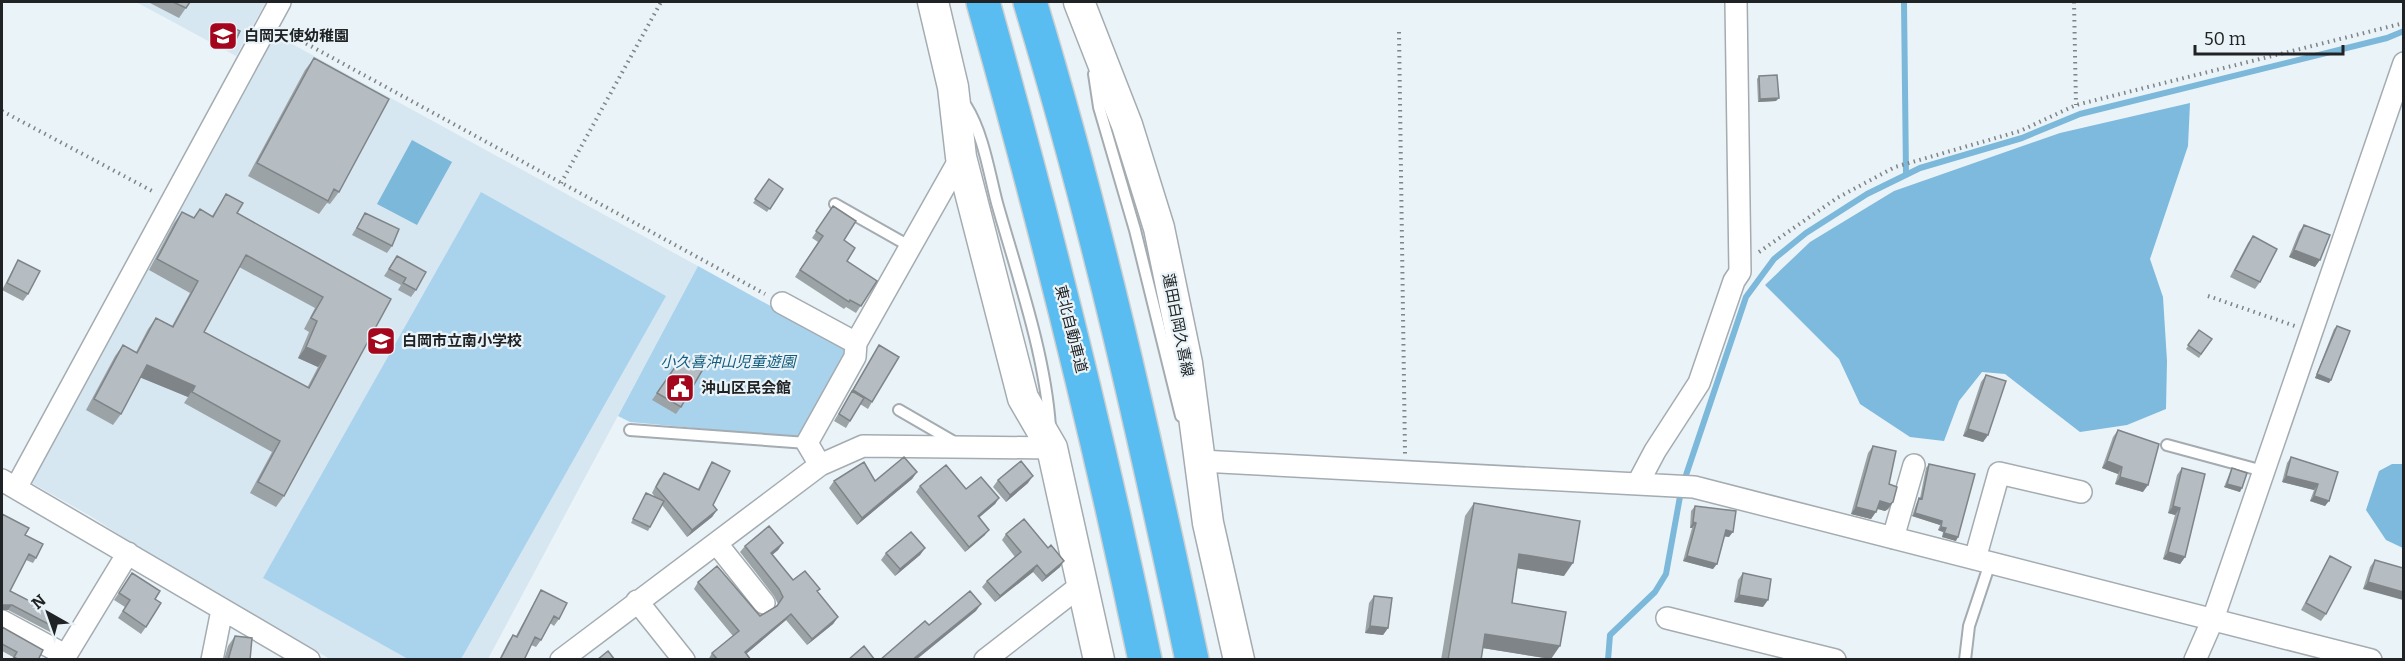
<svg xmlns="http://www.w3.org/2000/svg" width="2405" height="661" font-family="Bitter,'Noto Sans JP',serif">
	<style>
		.built { fill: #d7e7f1 }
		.green { fill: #a9d3ec }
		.forest { fill: #7ebadd }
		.water { fill: #7cb8da }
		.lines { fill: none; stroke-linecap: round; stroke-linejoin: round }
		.stream { stroke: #7cb8da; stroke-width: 6 }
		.lane-casing { stroke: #a4acb1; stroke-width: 14 }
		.street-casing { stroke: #a4acb1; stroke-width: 24 }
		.secondary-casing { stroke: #a4acb1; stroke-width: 33 }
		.highway-casing { stroke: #cecfcf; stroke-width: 36 }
		.path { stroke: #7e8487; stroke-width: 4; stroke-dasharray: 1.5 4.5; stroke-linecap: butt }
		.lane { stroke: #fff; stroke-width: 10 }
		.street { stroke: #fff; stroke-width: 21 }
		.secondary { stroke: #fff; stroke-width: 30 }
		.highway { stroke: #59bdf1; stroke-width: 33 }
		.wall { fill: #9ca3a7; fill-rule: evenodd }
		.shaded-wall { fill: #7f8488 }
		.building { fill: #b5bdc2; stroke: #7f8488; stroke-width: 1.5; fill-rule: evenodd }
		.labels { text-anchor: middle; stroke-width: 4.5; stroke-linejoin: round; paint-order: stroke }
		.poi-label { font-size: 15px; font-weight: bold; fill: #202325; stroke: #eaf3f8; text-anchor: start }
		.street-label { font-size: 15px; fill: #202325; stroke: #eaf3f8 }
		.park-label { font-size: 15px; font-style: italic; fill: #125d7f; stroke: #eaf3f8 }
	</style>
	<rect width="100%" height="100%" fill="#eaf3f8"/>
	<path class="built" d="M136,2H266L236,56Z
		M272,33L698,266L488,659H330L173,570L92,517L30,482Z"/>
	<path class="green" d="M481,192L666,296L461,659H408L263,578Z
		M698,266L843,346L850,354L801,438L630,422L618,416Z"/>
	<path class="forest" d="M2190,103L2188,146L2150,259L2163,297L2167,361L2166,409L2127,425L2080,432L2005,374L1982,372L1959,401L1944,441L1910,437L1860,404L1839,359L1765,285L1810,242L1894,191L2060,133Z
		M2392,464H2403V548L2386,540L2366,510L2379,471Z"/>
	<path class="water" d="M412,140L452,162L417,225L377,204Z"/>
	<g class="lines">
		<path class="stream" d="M1904,2L1906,175
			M1684,481L1746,297L1774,259L1806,233L1867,194L1920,168L2022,138L2080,114L2387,38L2404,31
			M1608,660L1610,635L1655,592L1666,574L1681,491"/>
		<g class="lane-casing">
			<path id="lane" d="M1094,74L1099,107L1135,230L1181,416
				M966,106C983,133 989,172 997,203C1017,274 1045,353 1050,427
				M835,204L911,247
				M899,410L956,443
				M630,430L807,443
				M2167,445L2263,471
				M1965,660L1969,626L1990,563"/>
		</g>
		<g class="street-casing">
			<path id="street" d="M782,303L856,343
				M1201,461L1694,487L2371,660
				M820,465L807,443L855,357L856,343L961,157
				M2,480L309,660
				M1638,483L1655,451L1699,383L1734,281L1740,272L1736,2
				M16,488L280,2
				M1893,538L1914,465
				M717,544L764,603
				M1975,559L1999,473L2081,492
				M637,601L684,660
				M1667,618L1835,660
				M2,621L65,655
				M63,660L128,553
				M212,660L222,610
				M561,660L820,465L863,446L1052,448
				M985,660L1084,583
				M2195,660L2213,619L2404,63"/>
		</g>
		<g class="secondary-casing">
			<path id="secondary" d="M933,2L953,87L961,157L1023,398L1052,448L1099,660
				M1079,2L1127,125L1159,228L1187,363L1208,523L1239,660"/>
		</g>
		<g class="highway-casing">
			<path id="highway" d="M983,2C1044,219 1099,438 1145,660
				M1030,2C1096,218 1145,438 1192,660"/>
		</g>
		<path class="path" d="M2074,2L2076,105
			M285,32L765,294
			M1399,32L1405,454
			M2,111L154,192
			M561,183L661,2
			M1759,252L1837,198L1895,167L2020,131L2076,105L2404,23
			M2208,296L2295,326"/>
		<use href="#lane" class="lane"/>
		<use href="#street" class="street"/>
		<use href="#secondary" class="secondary"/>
		<use href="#highway" class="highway"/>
	</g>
	<path class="wall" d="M148,2H190L179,18Z
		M223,23L233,46L230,50L213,41Z
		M314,58L339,192L330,204L327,203L319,214L248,176L305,70Z
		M1759,76L1776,101L1758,102L1757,79Z
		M769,179L783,189L767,212L753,203Z
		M226,194L237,213L391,299L284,496L276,507L250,493L272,452L184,403L188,397L140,377L121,414L113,425L86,410L115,356L123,345L136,352L148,329L156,318L172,326L190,293L149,270L174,223L182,212L194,218L212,216ZM239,267L315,308L304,329L309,332L298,358L318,367L307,388L204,332Z
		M833,206L844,240L847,261L877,281L856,313L846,307L844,309L795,277L818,242L812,238Z
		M365,213L392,246L387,253L352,235Z
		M2304,225L2315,267L2289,257L2299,232Z
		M2253,236L2260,282L2255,289L2230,277L2248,243Z
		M397,256L416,290L411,297L398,290L401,285L384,276Z
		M18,260L28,294L23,301L2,290L14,267Z
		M2337,326L2329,383L2315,378L2334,329Z
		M2199,330L2212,339L2199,358L2186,349Z
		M879,345L872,402L868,409L860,404L846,428L834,421Z
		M682,357L681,407L676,414L652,400Z
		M1986,375L1988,435L1983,442L1963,436L1981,382Z
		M2118,430L2143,492L2115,484L2118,474L2102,468L2113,437Z
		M1873,446L1889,484L1893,502L1888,509L1885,511L1877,509L1871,519L1851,514L1868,453Z
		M2291,457L2338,472L2325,506L2310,501L2314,490L2282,482L2287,463Z
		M712,462L713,505L717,510L712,517L687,537L662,505L648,531L631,523L646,493L655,497L652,493L659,479L664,473L698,489L708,468Z
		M1929,464L1956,541L1942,537L1943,532L1938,530L1940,525L1912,516L1917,502L1920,498L1926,468Z
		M2182,468L2185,557L2180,564L2163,559L2175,515L2168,513L2177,475Z
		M2232,468L2240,492L2224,487L2230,472Z
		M917,472L912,479L857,525L829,488L834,481H875Z
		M998,480L1028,483L1006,502L993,487Z
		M920,486L966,489L999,498L995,504L979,517L985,535L965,552L916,492Z
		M1474,503L1564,576L1517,568L1512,603L1551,659L1483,648L1481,660H1441L1465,516Z
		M1695,506L1729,537L1724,536L1713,569L1683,561L1692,528H1690L1691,511Z
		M1006,534L1060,567L1042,582L1033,572L995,602L982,587L987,581L1015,557L1002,540Z
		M25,535L36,558L33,563L26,560L10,591L56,628L52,633L8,610H2Z
		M783,543L778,550L772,555L793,580L820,589L817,592L838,617L833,624L807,645L786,620L746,654L751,660H708L712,653L733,636L694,589L698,582L760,616L776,606L778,604L774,596L740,552L745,546Z
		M925,548L920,555L895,576L881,560L886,553Z
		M2330,556L2326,614L2321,621L2301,610L2326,563Z
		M2375,560L2403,568L2363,589L2370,567Z
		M132,573L155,599L146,627L141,634L118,618L125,607L114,600Z
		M1743,573L1763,607L1734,602L1738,580Z
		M541,590L559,619L554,626L550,623L541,640L536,647L531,645L524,660H499L508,642L513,635L516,636L537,597Z
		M1374,596L1388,628L1383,635L1365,633L1369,603Z
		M2,627L38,660H12L13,657L2,651Z
		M235,636L250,660H224L228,646Z"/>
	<path class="shaded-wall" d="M1779,98L1776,101L1758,102L1760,99Z
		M2294,250L2320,260L2315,267L2289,257Z
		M306,347L326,356L318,367L298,358Z
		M147,365L195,386L188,397L139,377Z
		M2317,374L2331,380L2329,383L2315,378Z
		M1968,429L1988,435L1983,442L1963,436Z
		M2107,461L2122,467L2118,474L2102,468Z
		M917,472L912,479L857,525L862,518Z
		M1033,476L1028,483L1006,502L1010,495Z
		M2286,476L2318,484L2314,490L2282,482Z
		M2120,477L2148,485L2143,492L2115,484Z
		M2227,484L2242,488L2240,492L2224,487Z
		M2314,496L2329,501L2325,506L2310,501Z
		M999,498L995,504L974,522L978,516Z
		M1880,501L1893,502L1888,509L1885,511L1875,508Z
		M2173,506L2180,508L2175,515L2168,513Z
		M1856,507L1876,512L1871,519L1851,514Z
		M717,510L712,517L687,537L692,530Z
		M1915,513L1942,521L1940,525L1912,516Z
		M1693,522L1696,523L1692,528H1690Z
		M1941,527L1946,528L1943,532L1938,530Z
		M989,530L985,535L965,552L969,547Z
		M1726,530L1733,532L1729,537L1722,536Z
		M1944,533L1958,537L1956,541L1942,537Z
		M783,543L778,550L766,560L771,553Z
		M925,548L920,555L895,576L900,569Z
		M2168,552L2185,557L2180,564L2163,559Z
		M1519,554L1573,563L1564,576L1510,567Z
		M1687,556L1717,564L1713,569L1683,561Z
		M1064,561L1060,567L1042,582L1046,576Z
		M1037,565L1033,572L995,602L1000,596Z
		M2368,582L2403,592V600L2363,589Z
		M1739,595L1768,600L1763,607L1734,602Z
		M981,604L976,611L916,660H912Z
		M2,605H12L8,610H2Z
		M791,614L786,620L740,659L745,652Z
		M838,617L833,624L807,645L812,639Z
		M1370,626L1388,628L1383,635L1365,633Z
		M1485,634L1560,646L1551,659L1476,647Z"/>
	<path class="building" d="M173,2H190L186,8Z
		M223,23L240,31L233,46L215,37Z
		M314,58L389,99L339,192L334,189L328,201L257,163Z
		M1777,75L1779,98L1760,99L1759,76Z
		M769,179L783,189L770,209L755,199Z
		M226,194L243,203L237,213L391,299L284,496L258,482L280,441L192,392L195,386L147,365L121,414L94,399L123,345L137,353L156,318L173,327L198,281L157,259L182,212L194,218L200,209L213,217ZM246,255L323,297L311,318L317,321L306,347L326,356L309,388L204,332Z
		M833,206L856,221L844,240L855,248L847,261L877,281L861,306L850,300L849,302L800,270L823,236L816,231Z
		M365,213L399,229L392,246L357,228Z
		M2304,225L2330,235L2320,260L2294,250Z
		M2253,236L2277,249L2260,282L2235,270Z
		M397,256L426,272L416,290L403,283L406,278L389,269Z
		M18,260L40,271L28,294L7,283Z
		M2337,326L2350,331L2331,380L2317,374Z
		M2199,330L2212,339L2201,354L2188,345Z
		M879,345L899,357L872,402L853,390Z
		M682,357L703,369L681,407L657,393Z
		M1986,375L2006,381L1988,435L1968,429Z
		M852,391L864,398L850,421L839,414Z
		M2118,430L2159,444L2148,485L2120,477L2122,467L2107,461Z
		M1873,446L1896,451L1889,484L1897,487L1893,502L1890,504L1880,501L1876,512L1856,507Z
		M904,457L917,472L862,518L834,481L864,462L875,481Z
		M2291,457L2338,472L2329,501L2314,496L2318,484L2286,476Z
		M1021,461L1033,476L1010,495L998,480Z
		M712,462L730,471L713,505L717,510L692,530L656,487L664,473L699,490Z
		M1929,464L1975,474L1958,537L1944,533L1946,528L1941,527L1942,521L1915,513L1919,498L1922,499Z
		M946,465L966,489L981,477L999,498L978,516L989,530L969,547L920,486Z
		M2182,468L2205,474L2185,557L2168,552L2180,508L2173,506Z
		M2232,468L2247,473L2242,488L2227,484Z
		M646,493L664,501L650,527L633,519Z
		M1474,503L1580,521L1573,563L1519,554L1512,603L1566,612L1560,646L1485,634L1481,660H1448Z
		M1695,506L1736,511L1733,532L1726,530L1717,564L1687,556L1696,523L1693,522Z
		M2,514L29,528L25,535L43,544L36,558L29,554L10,591L61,617L56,628L12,605H2Z
		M1024,519L1048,548L1051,545L1064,561L1046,576L1037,565L1000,596L987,581L1021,552L1006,534Z
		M769,526L783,543L771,553L793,580L805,571L820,589L817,591L838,617L812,639L791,614L745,652L751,660H718L712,653L739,631L698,582L717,566L760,616L777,606L783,597L779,589L745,546Z
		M911,532L925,548L900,569L886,553Z
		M2330,556L2351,567L2326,614L2306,603Z
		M2375,560L2403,568V592L2368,582Z
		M132,573L160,591L155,599L161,603L146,627L123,611L130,600L119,593Z
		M1743,573L1771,579L1768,600L1739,595Z
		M541,590L567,603L559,619L554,616L541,640L535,637L524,660H504L501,658L513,635L517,637Z
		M970,591L981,604L912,660H880L925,621L929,625Z
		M1374,596L1392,598L1388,628L1370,626Z
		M2,627L43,650L38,660H19L14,657L17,652L2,644Z
		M235,636L252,638L250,660H228Z
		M864,646L875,660H848Z
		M608,651L615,660H597Z"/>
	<defs>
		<g id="school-square" transform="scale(1.5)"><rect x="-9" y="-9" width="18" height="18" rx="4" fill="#a3061d" stroke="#eaf3f8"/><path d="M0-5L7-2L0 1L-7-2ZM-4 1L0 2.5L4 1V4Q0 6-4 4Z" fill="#fff"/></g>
		<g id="civic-square" transform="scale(1.5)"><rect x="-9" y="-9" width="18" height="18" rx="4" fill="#a3061d" stroke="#eaf3f8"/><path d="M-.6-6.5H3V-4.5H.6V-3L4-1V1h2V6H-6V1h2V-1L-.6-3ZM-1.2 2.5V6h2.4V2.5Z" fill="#fff"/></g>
	</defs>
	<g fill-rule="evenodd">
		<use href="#school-square" x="223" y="36"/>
		<use href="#school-square" x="381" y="341"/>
		<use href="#civic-square" x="680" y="388"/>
	</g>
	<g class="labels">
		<g class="poi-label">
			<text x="244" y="41">白岡天使幼稚園</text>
			<text x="402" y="346">白岡市立南小学校</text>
			<text x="701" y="393">沖山区民会館</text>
		</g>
		<g class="street-label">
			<text transform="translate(1178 325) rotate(79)" y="5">蓮田白岡久喜線</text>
			<text transform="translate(1071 329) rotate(76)" y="5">東北自動車道</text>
		</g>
		<g class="park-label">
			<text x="728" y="367">小久喜沖山児童遊園</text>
		</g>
	</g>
	<rect width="2405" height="661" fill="none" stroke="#202325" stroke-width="6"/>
	<g transform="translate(48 613) rotate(320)" stroke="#eaf3f8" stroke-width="4.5" paint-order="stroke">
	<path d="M0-4.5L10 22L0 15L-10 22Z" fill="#202325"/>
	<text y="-9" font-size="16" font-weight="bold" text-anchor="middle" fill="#202325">N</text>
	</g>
	<path d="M2195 45v9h148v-9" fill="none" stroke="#202325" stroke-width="3"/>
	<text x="2204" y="45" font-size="18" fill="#202325" stroke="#eaf3f8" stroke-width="4.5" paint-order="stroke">50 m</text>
</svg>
